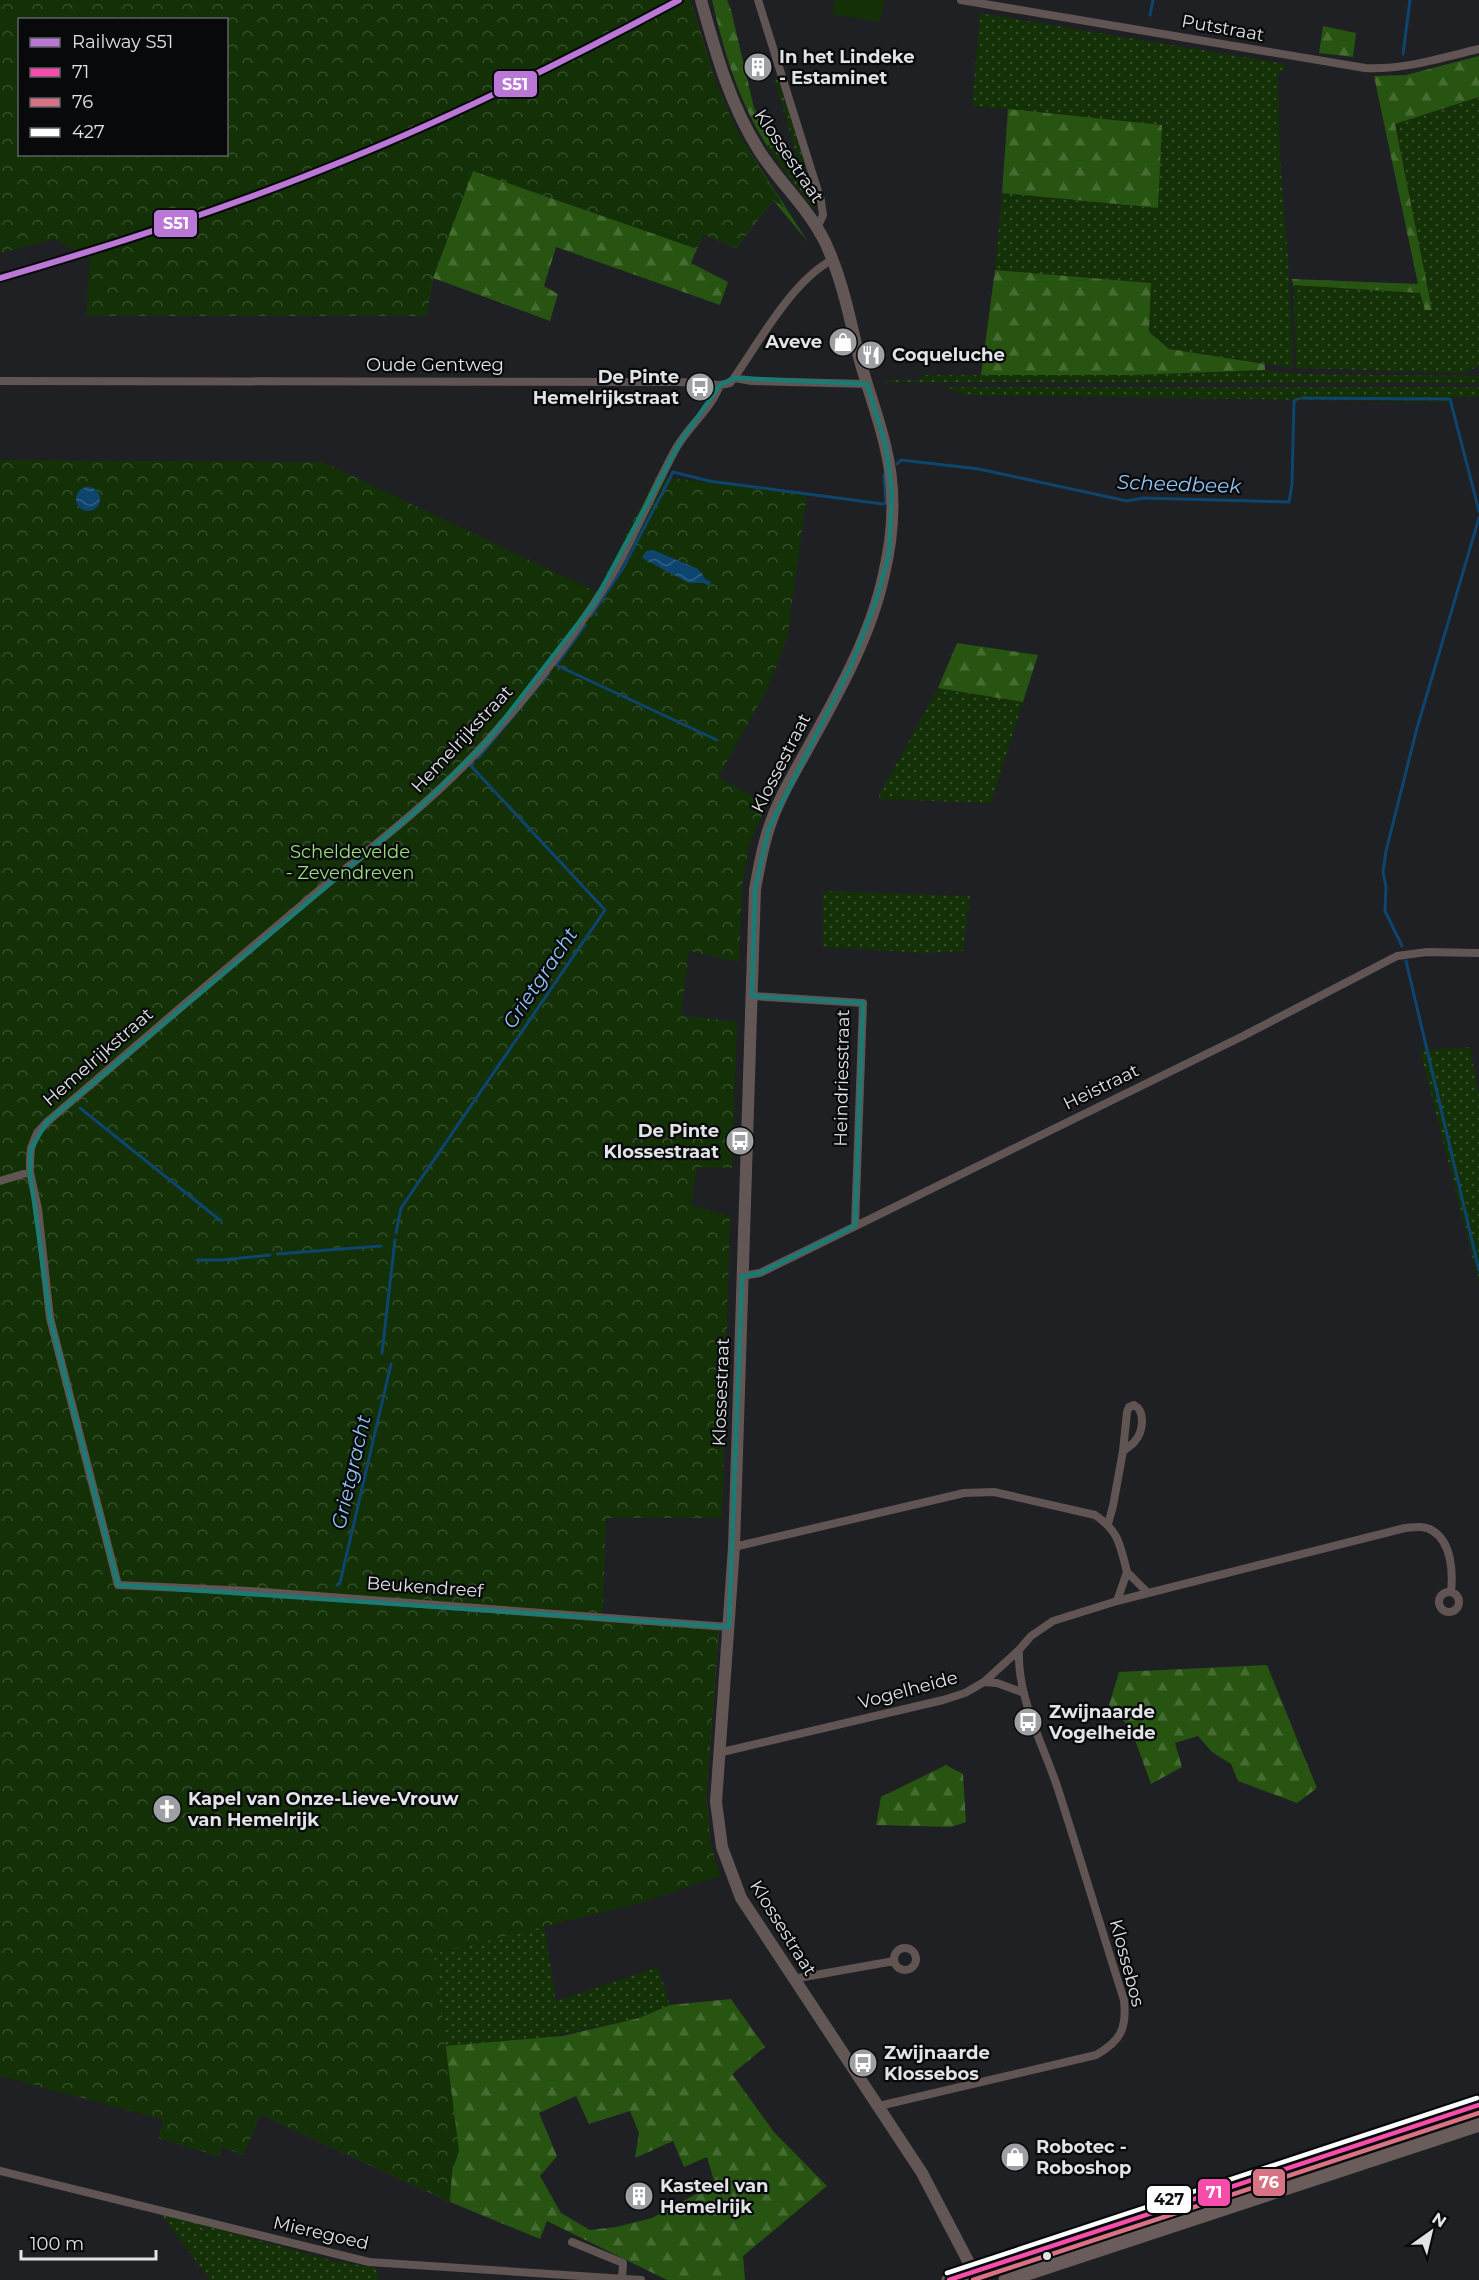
<svg xmlns="http://www.w3.org/2000/svg" width="1479" height="2280" font-family="Montserrat,sans-serif">
	<style>
		.grass { fill: url(#grass-dots) }
		.forest { fill: url(#forest-firs); fill-rule: evenodd }
		.park { fill: url(#park-crowns); fill-rule: evenodd }
		.garden { fill: #133007 }
		.water { fill: url(#water-waves) }
		.lines { fill: none; stroke-linecap: round; stroke-linejoin: round }
		.stream { stroke: #0e456f; stroke-width: 3 }
		.street { stroke: #605553; stroke-width: 8 }
		.secondary { stroke: #635756; stroke-width: 12 }
		.highway { stroke: #695c5a; stroke-width: 15 }
		.bus-1-casing { stroke: #08090b; stroke-width: 9 }
		.bus-2-casing { stroke: #08090b; stroke-width: 9 }
		.bus-3-casing { stroke: #08090b; stroke-width: 9 }
		.bus-1 { stroke: #f54da9; stroke-width: 4.5 }
		.bus-2 { stroke: #d77385; stroke-width: 4.5 }
		.bus-3 { stroke: #fff; stroke-width: 4.5 }
		.rail-1-casing { stroke: #08090b; stroke-width: 10 }
		.rail-1 { stroke: #ba77d6; stroke-width: 6 }
		.marked { fill: none; stroke: #1a7b74; stroke-width: 4.5; stroke-linejoin: round }
		.bus-dot { fill: #e1e3e6; stroke: #08090b; stroke-width: 2 }
		.labels { text-anchor: middle; stroke-width: 4.5; stroke-linejoin: round; paint-order: stroke }
		.street-label { font-size: 18px; fill: #e1e3e6; stroke: #08090b }
		.poi-label { font-size: 18px; font-weight: bold; fill: #e1e3e6; stroke: #08090b; text-anchor: start }
		.park-label { font-size: 18px; fill: #98e07d; stroke: #08090b }
		.water-label { font-size: 20px; font-style: italic; fill: #91c6f8; stroke: #08090b }
		.line-badge { stroke: #08090b; stroke-width: 2 }
		.badge-label { font-size: 16px; text-anchor: middle; font-weight: bold; fill: #fff }
		.pale-badge-label { font-size: 16px; text-anchor: middle; font-weight: bold; fill: #111 }
	</style>
	<defs>
		<pattern id="grass-dots" width="8" height="8" patternUnits="userSpaceOnUse" patternTransform="scale(1.5)"><rect width="8" height="8" fill="#133007"/><path d="M2 2h.1M6 6h.1" fill="none" stroke="#354e2b" stroke-width="1.8" stroke-linecap="round"/></pattern>
		<pattern id="forest-firs" width="22" height="20" patternUnits="userSpaceOnUse" patternTransform="scale(1.5)"><rect width="22" height="20" fill="#275410"/><path d="M5 1l3.5 6h-7zM16 11l3.5 6h-7z" fill="#466c33"/></pattern>
		<pattern id="park-crowns" width="20" height="18" patternUnits="userSpaceOnUse" patternTransform="scale(1.5)"><rect width="20" height="18" fill="#133007"/><path d="M2 6a3 3 0 1 1 6 0M12 15a3 3 0 1 1 6 0" fill="none" stroke="#354e2b"/></pattern>
		<pattern id="water-waves" width="16" height="10" patternUnits="userSpaceOnUse" patternTransform="scale(1.5)"><rect width="16" height="10" fill="#0e456f"/><path d="M0 5q4-4 8 0t8 0" fill="none" stroke="#316084"/></pattern>
	</defs>
	<rect width="100%" height="100%" fill="#1e2023"/>
	<path class="grass" d="M980,13L1285,64V71L1278,72L1280,158L1288,256L1293,368L1169,349L1149,332L1151,283L995,270L1002,193L1157,208L1162,125L972,106Z
		M774,78L778,79L817,203V206L813,208L767,147L774,143L803,187H806Z
		M1479,97V366L1464,373L1296,368L1293,285L1420,293L1425,310H1431L1395,123Z
		M1265,370L1301,374L1479,376V383L885,382L889,380H919L924,375H1134Z
		M943,387H1479V397H1451L1452,402L966,395Z
		M938,688L1023,702L991,803L877,799Z
		M823,891L970,896L963,951L924,953L823,947Z
		M1470,1047L1479,1097V1283L1420,1050Z
		M540,1899L556,2001L658,1967L670,2005L639,2018L547,2037L458,2142L339,1960Z
		M160,2213L330,2260L376,2268L379,2280H210Z"/>
	<path class="forest" d="M712,0H727L731,10L754,108L774,143L767,146C737,97 725,55 712,0Z
		M692,5L716,84L738,134L808,242L773,200L736,248L703,234L691,263L728,282L720,305L556,247L544,286L558,294L550,321L433,278L426,316H86L559,76Z
		M1323,26L1356,33L1353,57L1319,53Z
		M1479,56V97L1395,124L1432,310H1425L1420,293L1293,285L1292,279L1418,284L1374,76L1406,75Z
		M1008,109L1162,125L1158,208L1002,193Z
		M995,270L1151,283L1149,332L1169,349L1265,364V370L1134,375H981Z
		M957,643L1038,655L1023,702L938,688Z
		M593,1619L719,1629L706,1795L710,1841L700,1842L698,1838L539,1883L540,1899L505,1908L340,1960L331,2084L457,2141L445,2046L562,2036L639,2018L670,2005L731,1999L765,2047L732,2074L774,2132L827,2186L743,2256L745,2280H667L547,2221L540,2239L450,2202L260,2114L243,2155L221,2146L219,2156L159,2138L164,2120L154,2117L175,2066L136,2048L141,2037L224,2073L304,1733L314,1736L307,1772L487,1742L521,1745L519,1766L505,1788L504,1799L531,1810L579,1812V1751ZM576,2096L589,2124L630,2111L639,2133L635,2158L673,2141L684,2167L707,2157L715,2184L652,2218L616,2227L590,2230L561,2213L540,2176L557,2156L539,2113Z
		M1267,1665L1317,1788L1297,1803L1238,1781L1231,1764L1212,1752L1198,1736L1175,1743L1182,1767L1151,1784L1131,1729L1109,1705L1119,1672Z
		M946,1765L963,1774L966,1822L951,1827L876,1825L881,1797Z"/>
	<path class="park" d="M0,0H689L692,5C703,40 712,78 728,111C743,145 765,176 785,208L773,200L736,248L703,234L697,249L473,171L433,278L426,316H86L90,259L55,239L0,253ZM20,20H226V154H20Z
		M0,460L323,462L597,592L656,476L807,495L787,638L771,682L718,777L767,804L749,845L742,887L739,962L689,951L681,1015L737,1022L732,1168L697,1167L691,1205L730,1216L722,1518H606L603,1610L600,1617L719,1629L706,1795L710,1841L720,1876L640,1903L434,1954L459,2151L452,2172L450,2202L260,2114L243,2155L221,2146L219,2156L159,2138L164,2120L0,2076Z"/>
	<path class="garden" d="M835,0H884L880,22L832,14Z"/>
	<path class="water" d="M76 499a12 12 0 1 1 24 0a12 12 0 1 1-24 0Z
		M653,550L698,569L705,579L711,582L709,586L703,583H689L642,558L646,551Z"/>
	<g class="lines">
		<path class="stream" d="M1150,15L1153,0
			M1403,54L1410,0
			M1302,398L1450,399L1479,511
			M897,464L901,460L979,469L1127,501L1143,498L1289,502L1292,484L1294,401L1297,399
			M591,616L623,568L673,472L709,481L883,504L886,503L884,475
			M585,625L556,665L717,740
			M478,758L549,673
			M1402,946L1385,911L1386,887L1383,872L1386,851L1417,728L1479,518
			M1406,961L1479,1270
			M80,1108L221,1221
			M396,1233L401,1208L605,910L471,766L473,763
			M277,1254L381,1246
			M197,1260H222L270,1255
			M382,1353L395,1240
			M337,1585L340,1583L391,1364"/>
		<path class="street" d="M758,0L821,201L823,215L817,228
			M961,0L1365,68C1404,70 1441,58 1479,49
			M734,378L752,381L867,384
			M0,381L680,382L720,385L730,383L734,378C759,342 793,280 832,260
			M720,385C711,410 686,428 674,452C653,491 637,531 615,570C579,630 535,688 488,740C435,800 371,847 310,898C222,972 134,1047 47,1122L37,1133L31,1148L30,1161V1172L38,1209L50,1318L118,1585L250,1591L729,1627
			M752,996L863,1003L855,1226
			M0,1181L30,1172
			M742,1276L760,1273L1243,1036L1397,956L1427,952L1479,953
			M1108,1524L1113,1506L1123,1451C1127,1448 1132,1445 1135,1441C1143,1432 1146,1411 1134,1405L1129,1407L1127,1412L1123,1451
			M734,1547L964,1493L994,1492L1095,1515C1119,1531 1120,1545 1127,1572
			M1439 1602a10 10 0 1 1 20 0a10 10 0 1 1-20 0Z
			M1117,1601L1127,1572L1148,1593
			M984,1682L997,1683L1024,1693
			M718,1753L943,1700L965,1693L984,1682L1019,1650L1031,1636L1053,1621L1117,1601L1405,1528C1414,1527 1425,1525 1433,1531C1452,1543 1453,1573 1451,1592
			M894 1959a11 11 0 1 1 22 0a11 11 0 1 1-22 0Z
			M793,1979L894,1961
			M879,2106L1096,2055C1121,2041 1127,2028 1124,2000C1101,1928 1080,1857 1057,1786C1042,1742 1017,1697 1019,1650
			M0,2171L369,2262L641,2280
			M572,2242L623,2263L622,2278"/>
		<path class="secondary" d="M701,0C716,54 730,105 760,152C780,183 809,209 825,242C842,278 850,319 859,357C867,387 878,415 885,445C896,488 894,532 884,574C871,635 839,692 809,746C795,772 778,799 769,828C762,848 759,869 755,889L734,1547L716,1802L722,1847L741,1898L922,2173L978,2280"/>
		<path class="highway" d="M949,2280L1479,2105
			M1006,2280L1479,2124"/>
		<g class="bus-1-casing">
			<path id="bus-1" d="M949,2280L1479,2105"/>
		</g>
		<g class="bus-2-casing">
			<path id="bus-2" d="M973,2280L1479,2113"/>
		</g>
		<g class="bus-3-casing">
			<path id="bus-3" d="M947,2273L1477,2098"/>
		</g>
		<use href="#bus-1" class="bus-1"/>
		<use href="#bus-2" class="bus-2"/>
		<use href="#bus-3" class="bus-3"/>
		<g class="rail-1-casing">
			<path id="rail-1" d="M0,278C118,244 234,206 348,159C461,113 571,58 679,0"/>
		</g>
		<use href="#rail-1" class="rail-1"/>
	</g>
	<path class="marked" d="M734,378L867,384L886,447L892,494L889,554L876,601L851,666L769,828L755,889L752,996L863,1003L855,1226L760,1273L742,1276L729,1627L118,1585L50,1318L30,1172L31,1148L47,1122L416,811L488,740L594,603L680,442L720,385Z"/>
	<defs>
		<g id="building-disc" transform="scale(1.5)"><circle r="9.5" fill="#9d9fa2" stroke="#08090b"/><path d="M-4-6H4V6H1V3H-1V6H-4ZM-2.5-4.3h1.7v1.8h-1.7ZM.8-4.3h1.7v1.8H.8ZM-2.5-1h1.7V.8h-1.7ZM.8-1h1.7V.8H.8Z" fill="#fff"/></g>
		<g id="shop-disc" transform="scale(1.5)"><circle r="9.5" fill="#9d9fa2" stroke="#08090b"/><path d="M-5-2.5h2.3a2.7 3.5 0 0 1 5.4 0H5L5.5 6h-11ZM-1.5-2.5h3a1.5 2.3 0 0 0-3 0Z" fill="#fff"/></g>
		<g id="restaurant-disc" transform="scale(1.5)"><circle r="9.5" fill="#9d9fa2" stroke="#08090b"/><path d="M-5-6h1v4h1v-4h1v4h1v-4h1v5L-1.5 .5V6h-2V.5L-5-1ZM5-6V6H3V1.5H1.5Q1.5-4 5-6Z" fill="#fff"/></g>
		<g id="bus-disc" transform="scale(1.5)"><circle r="9.5" fill="#9d9fa2" stroke="#08090b"/><path d="M-5-6H5V4H4V6H2V4H-2V6H-4V4H-5ZM-3.5-4V0h7V-4ZM-3.5 1.2v1.5H-2V1.2ZM2 1.2v1.5H3.5V1.2Z" fill="#fff"/></g>
		<g id="church-disc" transform="scale(1.5)"><circle r="9.5" fill="#9d9fa2" stroke="#08090b"/><path d="M-1.2-6h2.4v3.5h3.3v2.4h-3.3V6h-2.4V-.1h-3.3v-2.4h3.3Z" fill="#fff"/></g>
	</defs>
	<g fill-rule="evenodd">
		<use href="#building-disc" x="758" y="67"/>
		<use href="#shop-disc" x="843" y="342"/>
		<use href="#restaurant-disc" x="871" y="355"/>
		<use href="#bus-disc" x="700" y="387"/>
		<use href="#bus-disc" x="740" y="1141"/>
		<use href="#bus-disc" x="1028" y="1722"/>
		<use href="#church-disc" x="167" y="1809"/>
		<use href="#bus-disc" x="863" y="2063"/>
		<use href="#shop-disc" x="1015" y="2157"/>
		<use href="#building-disc" x="639" y="2196"/>
	</g>
	<circle class="bus-dot" cx="1047" cy="2256" r="5"/>
	<g class="labels">
		<g class="street-label">
			<text transform="translate(1223 28) rotate(10)" y="6">Putstraat</text>
			<text transform="translate(789 156) rotate(56)" y="6">Klossestraat</text>
			<text x="435" y="371">Oude Gentweg</text>
			<text transform="translate(462 739) rotate(-47)" y="6">Hemelrijkstraat</text>
			<text transform="translate(781 763) rotate(-63)" y="6">Klossestraat</text>
			<text transform="translate(98 1057) rotate(-41)" y="6">Hemelrijkstraat</text>
			<text transform="translate(842 1078) rotate(-89)" y="6">Heindriesstraat</text>
			<text transform="translate(1101 1087) rotate(-26)" y="6">Heistraat</text>
			<text transform="translate(721 1392) rotate(-88)" y="6">Klossestraat</text>
			<text transform="translate(425 1587) rotate(4)" y="6">Beukendreef</text>
			<text transform="translate(908 1690) rotate(-15)" y="6">Vogelheide</text>
			<text transform="translate(783 1928) rotate(58)" y="6">Klossestraat</text>
			<text transform="translate(1127 1963) rotate(75)" y="6">Klossebos</text>
			<text transform="translate(321 2233) rotate(13)" y="6">Mieregoed</text>
		</g>
		<g class="poi-label">
			<text x="779" y="63">In het Lindeke<tspan x="779" dy="21">- Estaminet</tspan></text>
			<text x="822" y="348" text-anchor="end">Aveve</text>
			<text x="892" y="361">Coqueluche</text>
			<text x="679" y="383" text-anchor="end">De Pinte<tspan x="679" dy="21">Hemelrijkstraat</tspan></text>
			<text x="719" y="1137" text-anchor="end">De Pinte<tspan x="719" dy="21">Klossestraat</tspan></text>
			<text x="1049" y="1718">Zwijnaarde<tspan x="1049" dy="21">Vogelheide</tspan></text>
			<text x="188" y="1805">Kapel van Onze-Lieve-Vrouw<tspan x="188" dy="21">van Hemelrijk</tspan></text>
			<text x="884" y="2059">Zwijnaarde<tspan x="884" dy="21">Klossebos</tspan></text>
			<text x="1036" y="2153">Robotec -<tspan x="1036" dy="21">Roboshop</tspan></text>
			<text x="660" y="2192">Kasteel van<tspan x="660" dy="21">Hemelrijk</tspan></text>
		</g>
		<g class="park-label">
			<text x="350" y="858">Scheldevelde<tspan x="350" dy="21">- Zevendreven</tspan></text>
		</g>
		<g class="water-label">
			<text transform="translate(1179 484) rotate(2)" y="7">Scheedbeek</text>
			<text transform="translate(540 978) rotate(-56)" y="7">Grietgracht</text>
			<text transform="translate(351 1472) rotate(-77)" y="7">Grietgracht</text>
		</g>
	</g>
	<g class="line-badge">
		<rect x="493" y="70" width="45" height="28" rx="6" fill="#ba77d6"/>
		<rect x="153" y="209" width="45" height="29" rx="6" fill="#ba77d6"/>
		<rect x="1252" y="2168" width="34" height="29" rx="6" fill="#d77385"/>
		<rect x="1197" y="2178" width="34" height="29" rx="6" fill="#f54da9"/>
		<rect x="1146" y="2185" width="46" height="29" rx="6" fill="#fff"/>
	</g>
	<g class="badge-label">
		<text x="515" y="90">S51</text>
		<text x="176" y="229">S51</text>
		<text x="1269" y="2188">76</text>
		<text x="1214" y="2198">71</text>
	</g>
	<g class="pale-badge-label">
		<text x="1169" y="2205">427</text>
	</g>
	<rect x="18" y="18" width="210" height="138" fill="#08090b" stroke="#5f6063" stroke-width="1.5"/>
	<rect x="30" y="38" width="30" height="9" fill="#ba77d6" stroke="#5f6063" stroke-width="1.5"/>
	<text x="72" y="48" font-size="18" fill="#e1e3e6">Railway S51</text>
	<rect x="30" y="68" width="30" height="9" fill="#f54da9" stroke="#5f6063" stroke-width="1.5"/>
	<text x="72" y="78" font-size="18" fill="#e1e3e6">71</text>
	<rect x="30" y="98" width="30" height="9" fill="#d77385" stroke="#5f6063" stroke-width="1.5"/>
	<text x="72" y="108" font-size="18" fill="#e1e3e6">76</text>
	<rect x="30" y="128" width="30" height="9" fill="#ffffff" stroke="#5f6063" stroke-width="1.5"/>
	<text x="72" y="138" font-size="18" fill="#e1e3e6">427</text>
	<g transform="translate(1431 2232) rotate(34)" stroke="#08090b" stroke-width="4.5" paint-order="stroke">
	<path d="M0-4.5L10 22L0 15L-10 22Z" fill="#e1e3e6"/>
	<text y="-9" font-size="16" font-weight="bold" text-anchor="middle" fill="#e1e3e6">N</text>
	</g>
	<path d="M21 2250v9h135v-9" fill="none" stroke="#e1e3e6" stroke-width="3"/>
	<text x="30" y="2250" font-size="18" fill="#e1e3e6" stroke="#08090b" stroke-width="4.5" paint-order="stroke">100 m</text>
</svg>
